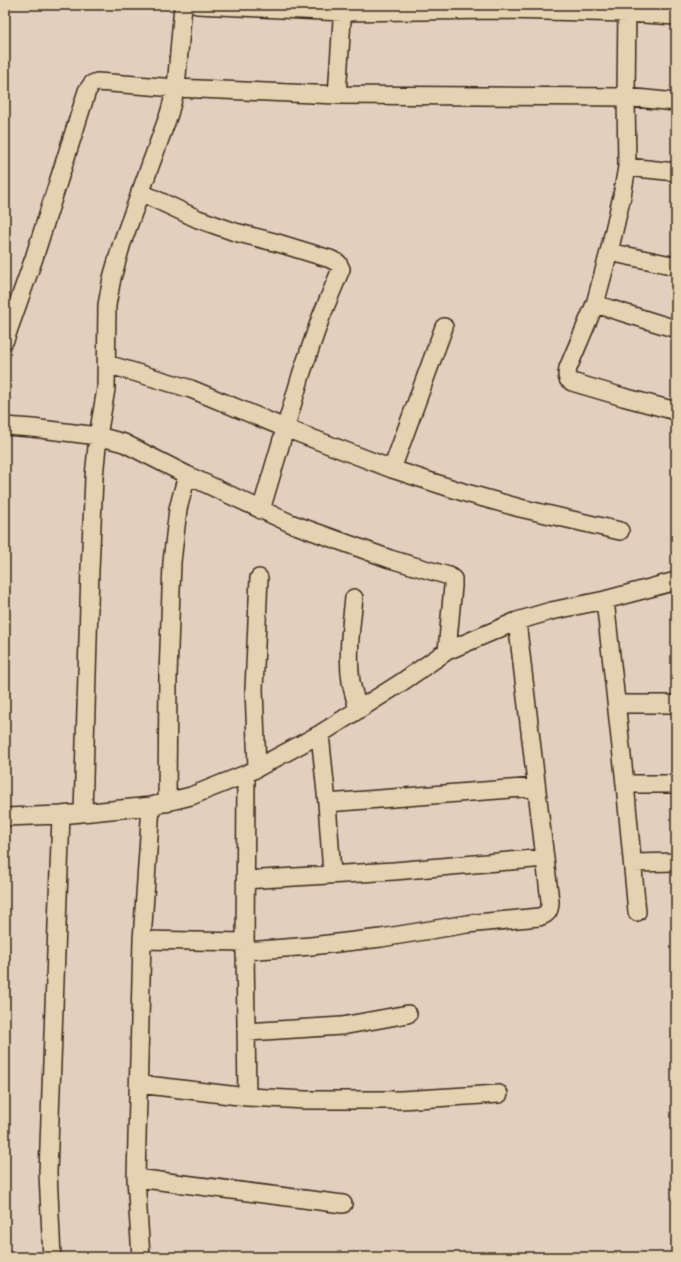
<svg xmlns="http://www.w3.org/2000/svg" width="681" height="1262" font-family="Sriracha,sans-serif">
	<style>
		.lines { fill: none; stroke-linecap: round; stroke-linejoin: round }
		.minor-casing { stroke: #3b2a1e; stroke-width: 20 }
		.minor { stroke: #e4d2b0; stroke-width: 17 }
	</style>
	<rect width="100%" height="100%" fill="#e3cfbd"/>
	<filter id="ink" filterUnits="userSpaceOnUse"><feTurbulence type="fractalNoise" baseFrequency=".025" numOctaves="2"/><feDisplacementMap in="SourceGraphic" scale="8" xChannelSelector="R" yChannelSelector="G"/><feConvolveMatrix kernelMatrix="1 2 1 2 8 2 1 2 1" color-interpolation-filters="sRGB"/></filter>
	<g filter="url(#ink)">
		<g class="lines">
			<g class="minor-casing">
				<path id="minor" d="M197,5L343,12L498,10L627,13L676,16
					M627,5L626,97L627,167L622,196L609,252L595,304L568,368L567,375L568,379L572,382L623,397L676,411
					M337,95L343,5
					M627,167L676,172
					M140,192L198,219L235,232L278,243L330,259L338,263L341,269L321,317L302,372L261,510
					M609,252L676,266
					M595,304L676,329
					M5,340L34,258L87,91L92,84L97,82L176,88L337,95L626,97L676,102
					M107,364L191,389L285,428L392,469L466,493L520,508L620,531
					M5,426L32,428L98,436L124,443L187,475L290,523L390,559L449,576L453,579V586L447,651
					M392,469L444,327
					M354,598C351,625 347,655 351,682C353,692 356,701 358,710
					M605,600L625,784L637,912
					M617,704H676
					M320,734L327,803L332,874
					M257,768L254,689L259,578
					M246,774L245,951L247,1097
					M625,784H676
					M167,803L168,676L172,562L178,509L187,475
					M327,803L536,787
					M83,813L90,570L94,477L98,436L106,389L107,305L112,278L122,243L169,114L176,88L183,5
					M5,817L61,815L151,806L191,796L246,774L320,734L399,684L447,651L517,621L551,611L605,600L676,581
					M633,863L676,862
					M246,880L394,871L545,858
					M142,940L245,942
					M245,951L311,946L381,938L467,924L539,917C548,914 550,911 550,901L517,621
					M247,1032L342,1026L408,1014
					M139,1084L247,1097L305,1100H401L499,1094
					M136,1178L343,1204
					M52,1257L48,1173L61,815
					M141,1257L136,1178L142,940L151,806"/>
			</g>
			<use href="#minor" class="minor"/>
		</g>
	</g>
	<rect width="681" height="1262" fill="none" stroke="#e4d2b0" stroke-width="20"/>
	<rect x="10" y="10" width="661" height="1242" fill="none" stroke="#3b2a1e" stroke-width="1.5" filter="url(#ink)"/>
</svg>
